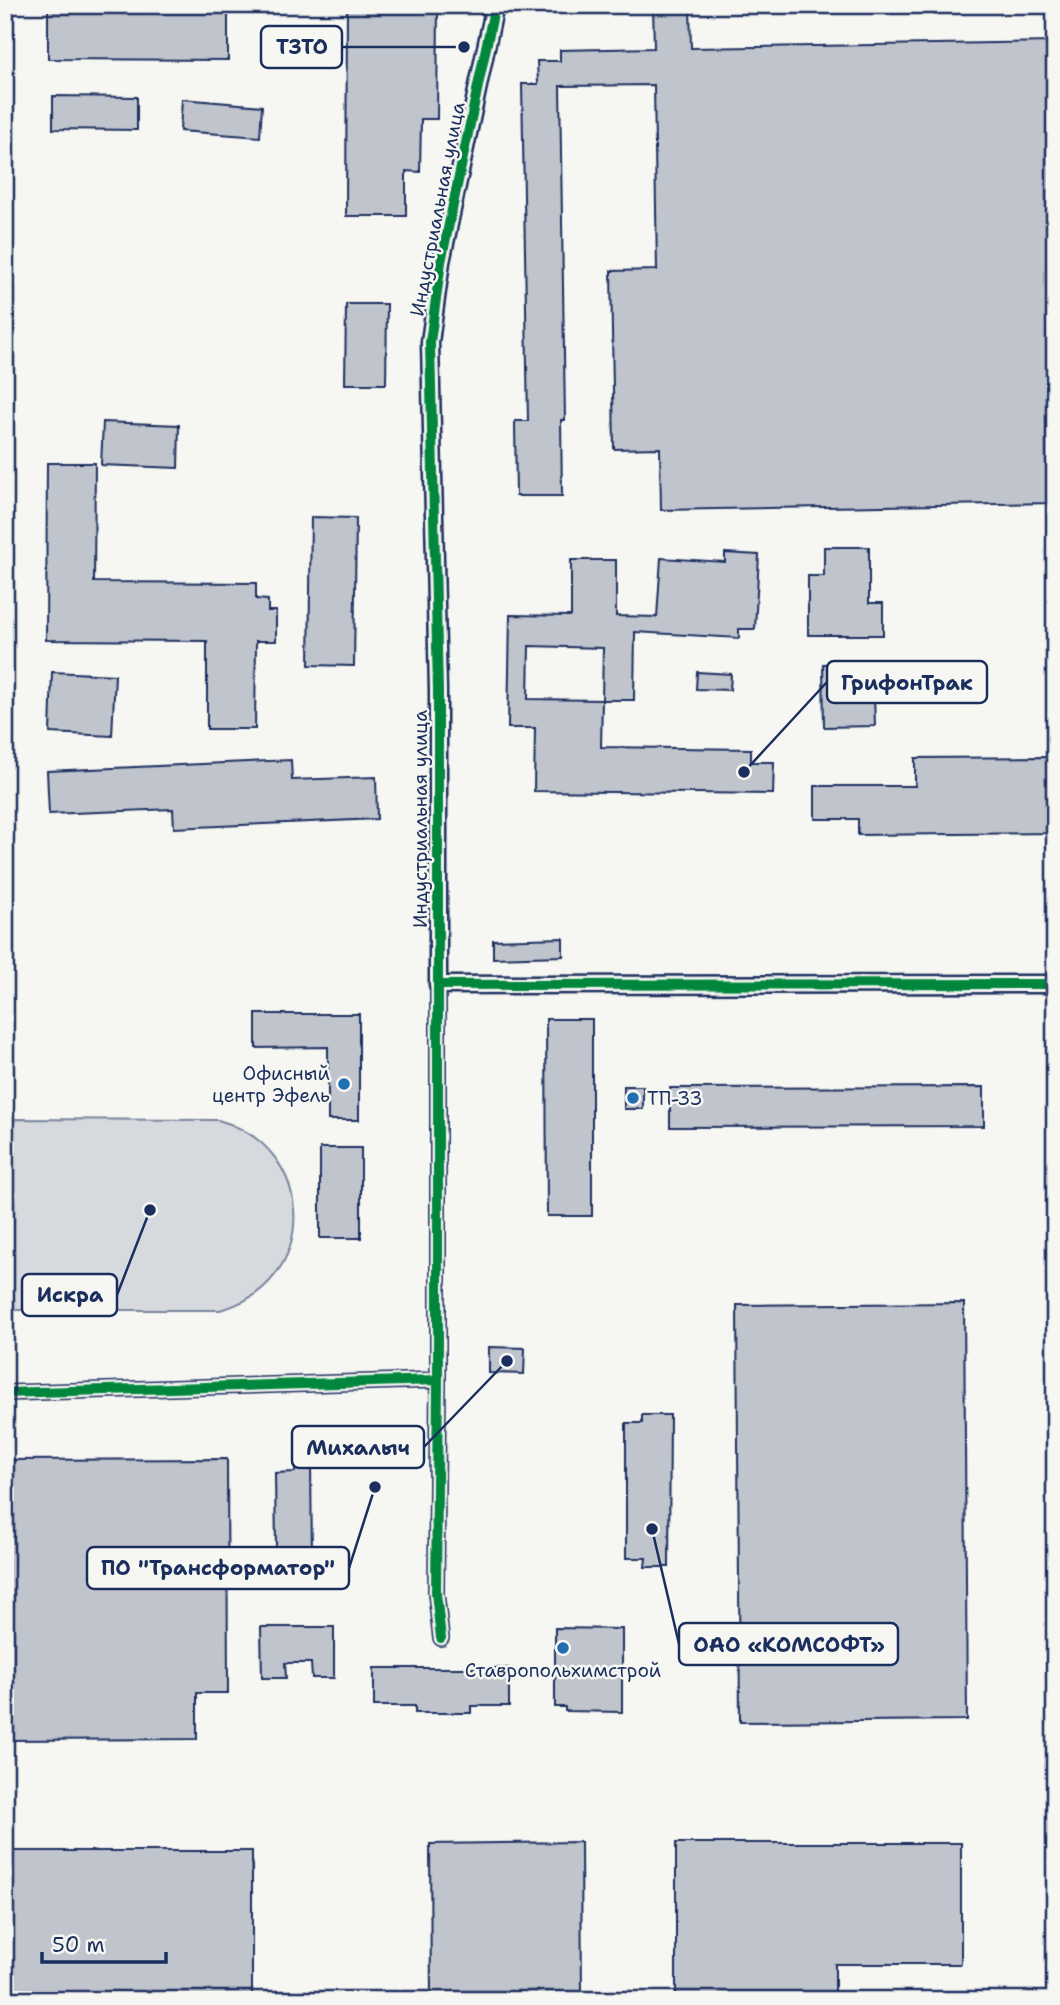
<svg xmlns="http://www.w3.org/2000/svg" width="1060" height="2005" font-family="'Shantell Sans',sans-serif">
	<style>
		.green { fill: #d6d9dd; stroke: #78849e; stroke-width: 2 }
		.building { fill: #c0c4cd; stroke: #1b2f5e; stroke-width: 2; fill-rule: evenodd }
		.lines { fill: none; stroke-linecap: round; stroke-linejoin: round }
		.minor-casing { stroke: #1b2f5e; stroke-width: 18 }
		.tertiary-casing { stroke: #1b2f5e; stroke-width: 21 }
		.minor { stroke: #f6f6f2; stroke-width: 12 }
		.tertiary { stroke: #f6f6f2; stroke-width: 16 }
		.cycleway-casing { stroke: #f6f6f2; stroke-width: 15 }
		.cycleway { stroke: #00873e; stroke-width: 10 }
		.poi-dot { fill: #1f6fb2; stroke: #f6f6f2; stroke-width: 2.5 }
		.labels { text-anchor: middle; stroke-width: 5; stroke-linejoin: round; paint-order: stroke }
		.street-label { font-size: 19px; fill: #1b2f5e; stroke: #f6f6f2 }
		.poi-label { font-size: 19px; fill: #1b2f5e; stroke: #f6f6f2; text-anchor: end }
		.leader { fill: none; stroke: #1b2f5e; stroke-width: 2.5 }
		.callout-dot { fill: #1b2f5e; stroke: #f6f6f2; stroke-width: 2.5 }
		.callout { fill: #f6f6f2; stroke: #1b2f5e; stroke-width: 2.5 }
		.callout-label { font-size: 21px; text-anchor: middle; font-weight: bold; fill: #1b2f5e }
	</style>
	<rect width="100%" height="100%" fill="#f6f6f2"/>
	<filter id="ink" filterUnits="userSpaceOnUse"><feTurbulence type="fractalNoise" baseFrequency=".0143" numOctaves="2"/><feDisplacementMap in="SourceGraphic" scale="14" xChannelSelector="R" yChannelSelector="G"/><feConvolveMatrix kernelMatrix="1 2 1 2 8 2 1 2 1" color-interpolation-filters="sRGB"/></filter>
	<g filter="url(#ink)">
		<path class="green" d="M5,1119L218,1120C318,1147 321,1284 220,1310H5Z"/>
		<path class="building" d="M48,5H228V60L48,59Z
			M347,5H438L437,119H421L420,172L406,171V216H346Z
			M653,5H690L691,48L1055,42V503L661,510L660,448L614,449L611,271L657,270L654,85L560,86L565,420H561L562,496H516L515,421H528L522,84H538L537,61H560V50L654,48Z
			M53,96L137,97V130L53,129Z
			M182,99L262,106L260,137L180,131Z
			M346,304H387L386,384H345Z
			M103,422L179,425L178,468L101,465Z
			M47,463H95L94,582L256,583V599L268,600V611H276V641H256L255,729H207V641L46,640Z
			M311,517L356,518L354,666L309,665Z
			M824,547H869V603H883V635H808V576H824Z
			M725,553L759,555L755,629H739V638L635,632L634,700H602L601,747L751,749V762H774L773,794L534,791L535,728H508L510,615L571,616V560H616V616L657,617L661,558L725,562ZM529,646L603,648L602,700L528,699Z
			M873,663L875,726L824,727L823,664Z
			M52,672L115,675L112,736L50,733Z
			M697,672L731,674L730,690L696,689Z
			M1055,757V833L858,835V819H815V786H915V758Z
			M291,760L292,780L376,777L377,819L174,828L173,809L49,814L47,771Z
			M563,938V956L493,958V940Z
			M256,1014H359V1120H328V1047L256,1048Z
			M546,1019H592V1216H547Z
			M624,1086H643V1109H624Z
			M984,1087V1126L670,1127V1088Z
			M320,1148H361V1238H320Z
			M964,1303L967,1720L740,1722L737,1305Z
			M489,1347L525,1348L524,1374L489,1373Z
			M642,1415H670L669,1567H645L646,1558H626V1423H642Z
			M227,1459L228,1693H197V1739L5,1740V1460Z
			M295,1465H311L312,1555H298V1549L276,1550L275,1473L295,1472Z
			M261,1627H334V1678H312L311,1663H285L286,1678H262Z
			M555,1628L622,1629V1712L565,1711V1707H555Z
			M374,1668H509V1706H471V1713H415V1706H374Z
			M581,1842L582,2000H431L430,1844Z
			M676,1843H961V1964H835V2000H676Z
			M5,1851H252V2000H5Z"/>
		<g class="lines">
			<g class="minor-casing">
				<path id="minor" d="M438,985V1380L436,1593L441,1638
					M5,1393L438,1380"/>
			</g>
			<g class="tertiary-casing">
				<path id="tertiary" d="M495,5L441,262L430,342L438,691V985L1055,984"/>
			</g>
			<use href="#minor" class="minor"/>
			<use href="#tertiary" class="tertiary"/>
			<g class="cycleway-casing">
				<path id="cycleway" d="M438,985L1055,984
					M5,1393L438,1380
					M441,1638L436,1593L438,1380V691L430,342L441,262L495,5"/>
			</g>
			<use href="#cycleway" class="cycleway"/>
		</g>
	</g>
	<g class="poi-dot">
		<circle cx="344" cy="1084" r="7"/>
		<circle cx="633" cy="1098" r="7"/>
		<circle cx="563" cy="1648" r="7"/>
	</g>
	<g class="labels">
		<g class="street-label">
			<text transform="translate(437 209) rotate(-79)" y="7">Индустриальная улица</text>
			<text transform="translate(420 819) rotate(-90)" y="7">Индустриальная улица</text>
		</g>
		<g class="poi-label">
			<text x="330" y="1080">Офисный<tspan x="330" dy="22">центр Эфель</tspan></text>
			<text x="647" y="1105" text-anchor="start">ТП-33</text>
			<text x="563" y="1677" text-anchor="middle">Ставропольхимстрой</text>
		</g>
	</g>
	<path class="leader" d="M464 47L342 47M744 772L827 682M150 1210L117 1295M507 1361L424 1447M375 1487L349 1568M652 1529L679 1644"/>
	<g class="callout-dot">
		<circle cx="464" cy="47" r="7"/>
		<circle cx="744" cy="772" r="7"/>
		<circle cx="150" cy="1210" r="7"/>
		<circle cx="507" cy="1361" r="7"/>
		<circle cx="375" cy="1487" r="7"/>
		<circle cx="652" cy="1529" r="7"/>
	</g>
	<g class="callout">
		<rect x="261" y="26" width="81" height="42" rx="7"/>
		<rect x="827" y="661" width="160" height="42" rx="7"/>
		<rect x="22" y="1274" width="95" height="42" rx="7"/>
		<rect x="292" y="1426" width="132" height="42" rx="7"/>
		<rect x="87" y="1547" width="262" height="42" rx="7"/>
		<rect x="679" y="1623" width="219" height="42" rx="7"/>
	</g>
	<g class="callout-label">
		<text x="302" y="54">ТЗТО</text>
		<text x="907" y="690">ГрифонТрак</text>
		<text x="70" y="1302">Искра</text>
		<text x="358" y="1455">Михалыч</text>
		<text x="218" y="1575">ПО "Трансформатор"</text>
		<text x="789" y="1652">ОАО «КОМСОФТ»</text>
	</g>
	<rect width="1060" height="2005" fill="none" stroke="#f6f6f2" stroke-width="28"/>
	<rect x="14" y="14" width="1032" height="1977" fill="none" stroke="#1b2f5e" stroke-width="2.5" filter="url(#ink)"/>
	<path d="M42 1952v10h124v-10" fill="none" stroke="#1b2f5e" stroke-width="3.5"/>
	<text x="52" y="1952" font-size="21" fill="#1b2f5e" stroke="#f6f6f2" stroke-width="5" paint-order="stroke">50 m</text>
</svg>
